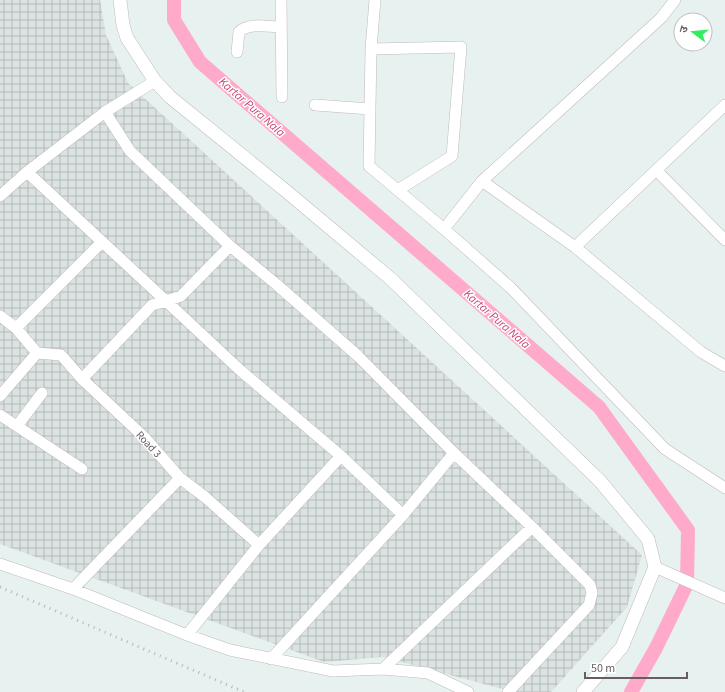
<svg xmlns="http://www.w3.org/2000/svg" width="725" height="692" font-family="'Source Sans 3','Noto Sans Devanagari',sans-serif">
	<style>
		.industrial { fill: url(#industrial-grid) }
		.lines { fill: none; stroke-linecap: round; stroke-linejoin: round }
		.canal { stroke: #ffa9cb; stroke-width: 14 }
		.minor-casing { stroke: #c1b9bb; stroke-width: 12 }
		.tertiary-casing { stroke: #c1b9bb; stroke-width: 14 }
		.minor { stroke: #fff; stroke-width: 11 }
		.tertiary { stroke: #fff; stroke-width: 13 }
		.rail { stroke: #b8b6b6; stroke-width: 3; stroke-dasharray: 1 5; stroke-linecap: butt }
		.labels { text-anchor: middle; stroke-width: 3; stroke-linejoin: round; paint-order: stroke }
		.street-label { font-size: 11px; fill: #685e61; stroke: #fff }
		.water-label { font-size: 12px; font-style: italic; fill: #c7476f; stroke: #fff }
	</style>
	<defs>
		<pattern id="industrial-grid" width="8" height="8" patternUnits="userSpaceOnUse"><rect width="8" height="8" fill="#dbe2e2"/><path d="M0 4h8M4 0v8" fill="none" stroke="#b5babb"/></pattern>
	</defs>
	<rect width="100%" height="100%" fill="#e7f1f0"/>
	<path class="industrial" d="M0,0H100L106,35L128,83L642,555L627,607L551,692H514L383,657L324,662L0,544Z"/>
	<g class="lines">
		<path class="canal" d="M174,0V20L200,62L599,407L688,530L687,584L656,648L631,692"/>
		<g class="minor-casing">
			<path id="minor" d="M281,0L282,97
				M375,0L371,49L369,166L444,229L482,181
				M675,0L661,18L482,181L575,247L701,352L725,366
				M371,49L461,47L452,156L398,190
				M237,52L239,32C250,22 267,27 281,27
				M315,105L370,109
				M105,112L130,151L230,246L181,296L166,301L241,371L341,456L259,545
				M657,171L725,240
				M27,172L166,301L152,305L82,379
				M0,196L27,172L105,112L155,81
				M444,229L510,287L665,449L725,488
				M230,246L276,284L358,356L454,453L532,527L383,669
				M575,247L725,105
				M0,316L16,328L37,353L61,355L82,379L144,437L180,478L73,589
				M16,328L102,242
				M0,396L37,353
				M0,415L82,469
				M17,426L42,393
				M341,456L403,515
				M180,478L205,497L259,545L187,635
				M0,564L73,589L187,635L230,650L333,671L383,669L428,673L468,692
				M655,567L725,598
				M271,659L403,515L454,453
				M508,692L589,605L592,593L590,585L532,527"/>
		</g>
		<g class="tertiary-casing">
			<path id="tertiary" d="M120,0L123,25L127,38L155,81L170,97L286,191L391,279L600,481L648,539L655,567L622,647L583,692"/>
		</g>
		<use href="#minor" class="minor"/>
		<use href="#tertiary" class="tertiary"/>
		<path class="rail" d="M0,587L244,692"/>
	</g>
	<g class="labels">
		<g class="street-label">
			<text transform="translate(149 444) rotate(47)" y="4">Road 3</text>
		</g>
		<g class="water-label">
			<text transform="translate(252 107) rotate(41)" y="4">Kartar Pura Nala</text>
			<text transform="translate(497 319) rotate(41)" y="4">Kartar Pura Nala</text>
		</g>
	</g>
	<g transform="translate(693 32) rotate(286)"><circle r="19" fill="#ffffff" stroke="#c3bfc0"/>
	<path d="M0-3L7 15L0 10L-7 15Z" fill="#31ed60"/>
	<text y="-6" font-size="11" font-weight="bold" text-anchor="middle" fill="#685e61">उ</text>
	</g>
	<path d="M585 672v6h102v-6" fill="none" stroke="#685e61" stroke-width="2"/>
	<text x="591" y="672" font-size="12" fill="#685e61" stroke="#ffffff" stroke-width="3" paint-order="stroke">50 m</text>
</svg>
